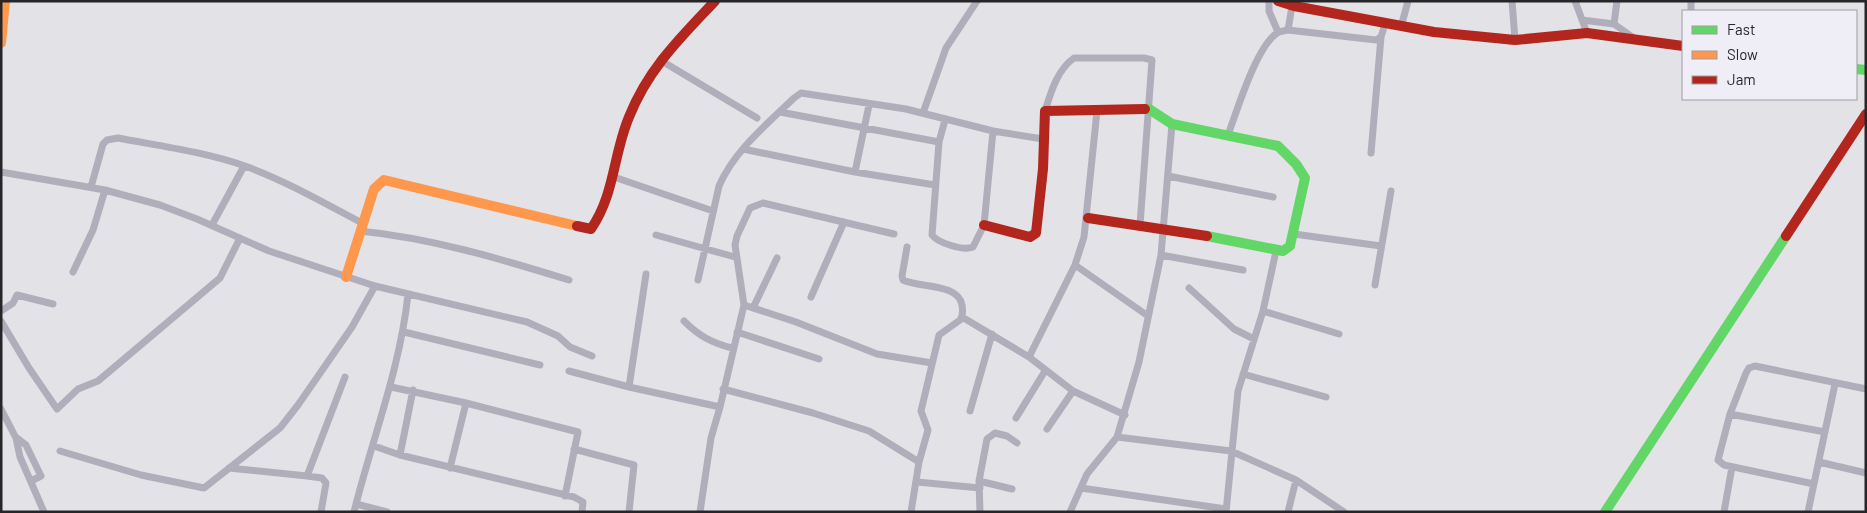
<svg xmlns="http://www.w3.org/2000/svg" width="1867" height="513" font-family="Barlow,sans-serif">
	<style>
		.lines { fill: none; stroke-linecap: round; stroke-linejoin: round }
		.street { stroke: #b1aebc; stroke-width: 7 }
		.fast { stroke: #63d668; stroke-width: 10 }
		.slow { stroke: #ff974d; stroke-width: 10 }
		.jam { stroke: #b3261e; stroke-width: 10 }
	</style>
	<rect width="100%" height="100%" fill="#e3e2e6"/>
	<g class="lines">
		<path class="street" d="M1269,1V11L1278,32
			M1512,1L1515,40
			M1575,1L1587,33
			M1691,1V11
			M1582,20L1614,24L1634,38
			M1614,24L1617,1
			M1401,27L1408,1
			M1288,30L1292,6
			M660,60L757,118
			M1045,111C1051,92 1057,70 1074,58H1144L1152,60L1140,225
			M780,112L939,142
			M923,113L946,48L977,1
			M945,120L939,142L932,235C938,243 963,251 973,247L984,225L993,131
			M1228,135C1237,111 1256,47 1277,33C1280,31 1284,31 1288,30L1376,40L1381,37L1385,24
			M743,149L855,172L935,185
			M1371,153L1381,37
			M1,172L105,190L93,230L73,272
			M855,172L869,105
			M1168,176L1273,197
			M614,177L713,211
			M91,187L103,144L107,140L118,138C160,146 205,152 245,166C286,181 324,203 362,223
			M105,190L160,205L197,219L269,251L375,286L527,322L558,336L570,347L592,356
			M212,225L244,166
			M360,231C431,238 501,259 569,280
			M1294,234L1381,246
			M656,235L735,257
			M907,247L902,276L903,280C920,288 958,283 962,305C963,311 963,316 960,320L939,335L921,411L928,430L919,462L911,512
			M1161,255L1243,270
			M1075,265L1148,316
			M646,274L629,387L720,407
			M698,280L719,186C734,151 767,124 794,98L801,93L906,109L993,131L1043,139
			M1375,285L1391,191
			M1189,288L1234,329L1254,339
			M811,297L844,222
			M744,305L796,322L877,354L932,363
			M753,308L777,258
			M1,311L13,303L17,295L53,304
			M1263,311L1339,334
			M962,317L1029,357L1073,391L1125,415
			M1,321L29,368L57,409L78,389L98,381L220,278L240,238
			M684,321C699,336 712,343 732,348
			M404,332L540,365
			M737,332L819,359
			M1029,357L1075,265L1084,237L1097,111
			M569,371L629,387
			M1243,374L1326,397
			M391,387L466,403L578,432L565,496
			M723,389L813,413L869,431L919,462
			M1,409L16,438L20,457L44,512
			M970,411L992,334
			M1730,414L1825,432
			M1016,418L1045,371
			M1047,429L1073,391
			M1117,437L1139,362L1161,255L1172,124
			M17,438L26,445L41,476L31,481
			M374,446L400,455L574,497L583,502L582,512
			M574,449L634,465L629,512
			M60,451L141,475L204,488L280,428L298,405L352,327L375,286
			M400,455L413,390
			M1819,462L1866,473
			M229,468L307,476
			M450,468L466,403
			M979,481L1012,489
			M917,482L980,488
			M1814,484L1724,465L1718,460L1730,414L1746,373L1749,368L1755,366L1866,389
			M1081,488L1226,509
			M356,504L387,512
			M321,512L326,483L322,478L307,476L345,377
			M354,512C372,439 400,370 408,294
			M700,512L711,438L720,407L744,305L735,245L737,236L750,208L763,203L894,234
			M980,512L979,481L987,439L995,433L1007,436L1017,443
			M1070,512L1087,474L1117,437L1231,451L1296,480L1344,512
			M1226,512L1238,391L1263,311L1276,251
			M1288,512L1296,480
			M1724,512L1732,467
			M1808,512L1835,384"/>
		<path class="fast" d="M1856,69L1866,70
			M1145,109H1149L1172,124L1278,146L1296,164L1305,178L1290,246L1283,251L1207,236
			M1605,512L1786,236"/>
		<path class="slow" d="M1,43L5,1
			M346,277L374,189L384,180L577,226"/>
		<path class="jam" d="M1278,1L1294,6L1434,32L1515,40L1587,33L1683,46
			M1088,218L1207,236
			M984,225L1030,237L1036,233L1043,169L1045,111L1145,109
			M577,226L591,229C615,194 613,155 629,117C648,69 680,38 715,1
			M1786,236L1866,114"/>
	</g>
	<rect width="1867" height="513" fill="none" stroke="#262528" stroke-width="5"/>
	<rect x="1682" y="10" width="175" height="90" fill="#efedf5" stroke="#9f9da3"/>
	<rect x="1692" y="26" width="25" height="8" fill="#63d668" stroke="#9f9da3"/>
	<text x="1727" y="35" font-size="15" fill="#262528">Fast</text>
	<rect x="1692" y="51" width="25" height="8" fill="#ff974d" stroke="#9f9da3"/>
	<text x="1727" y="60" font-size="15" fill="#262528">Slow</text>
	<rect x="1692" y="76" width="25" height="8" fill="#b3261e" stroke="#9f9da3"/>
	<text x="1727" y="85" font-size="15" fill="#262528">Jam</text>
</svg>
